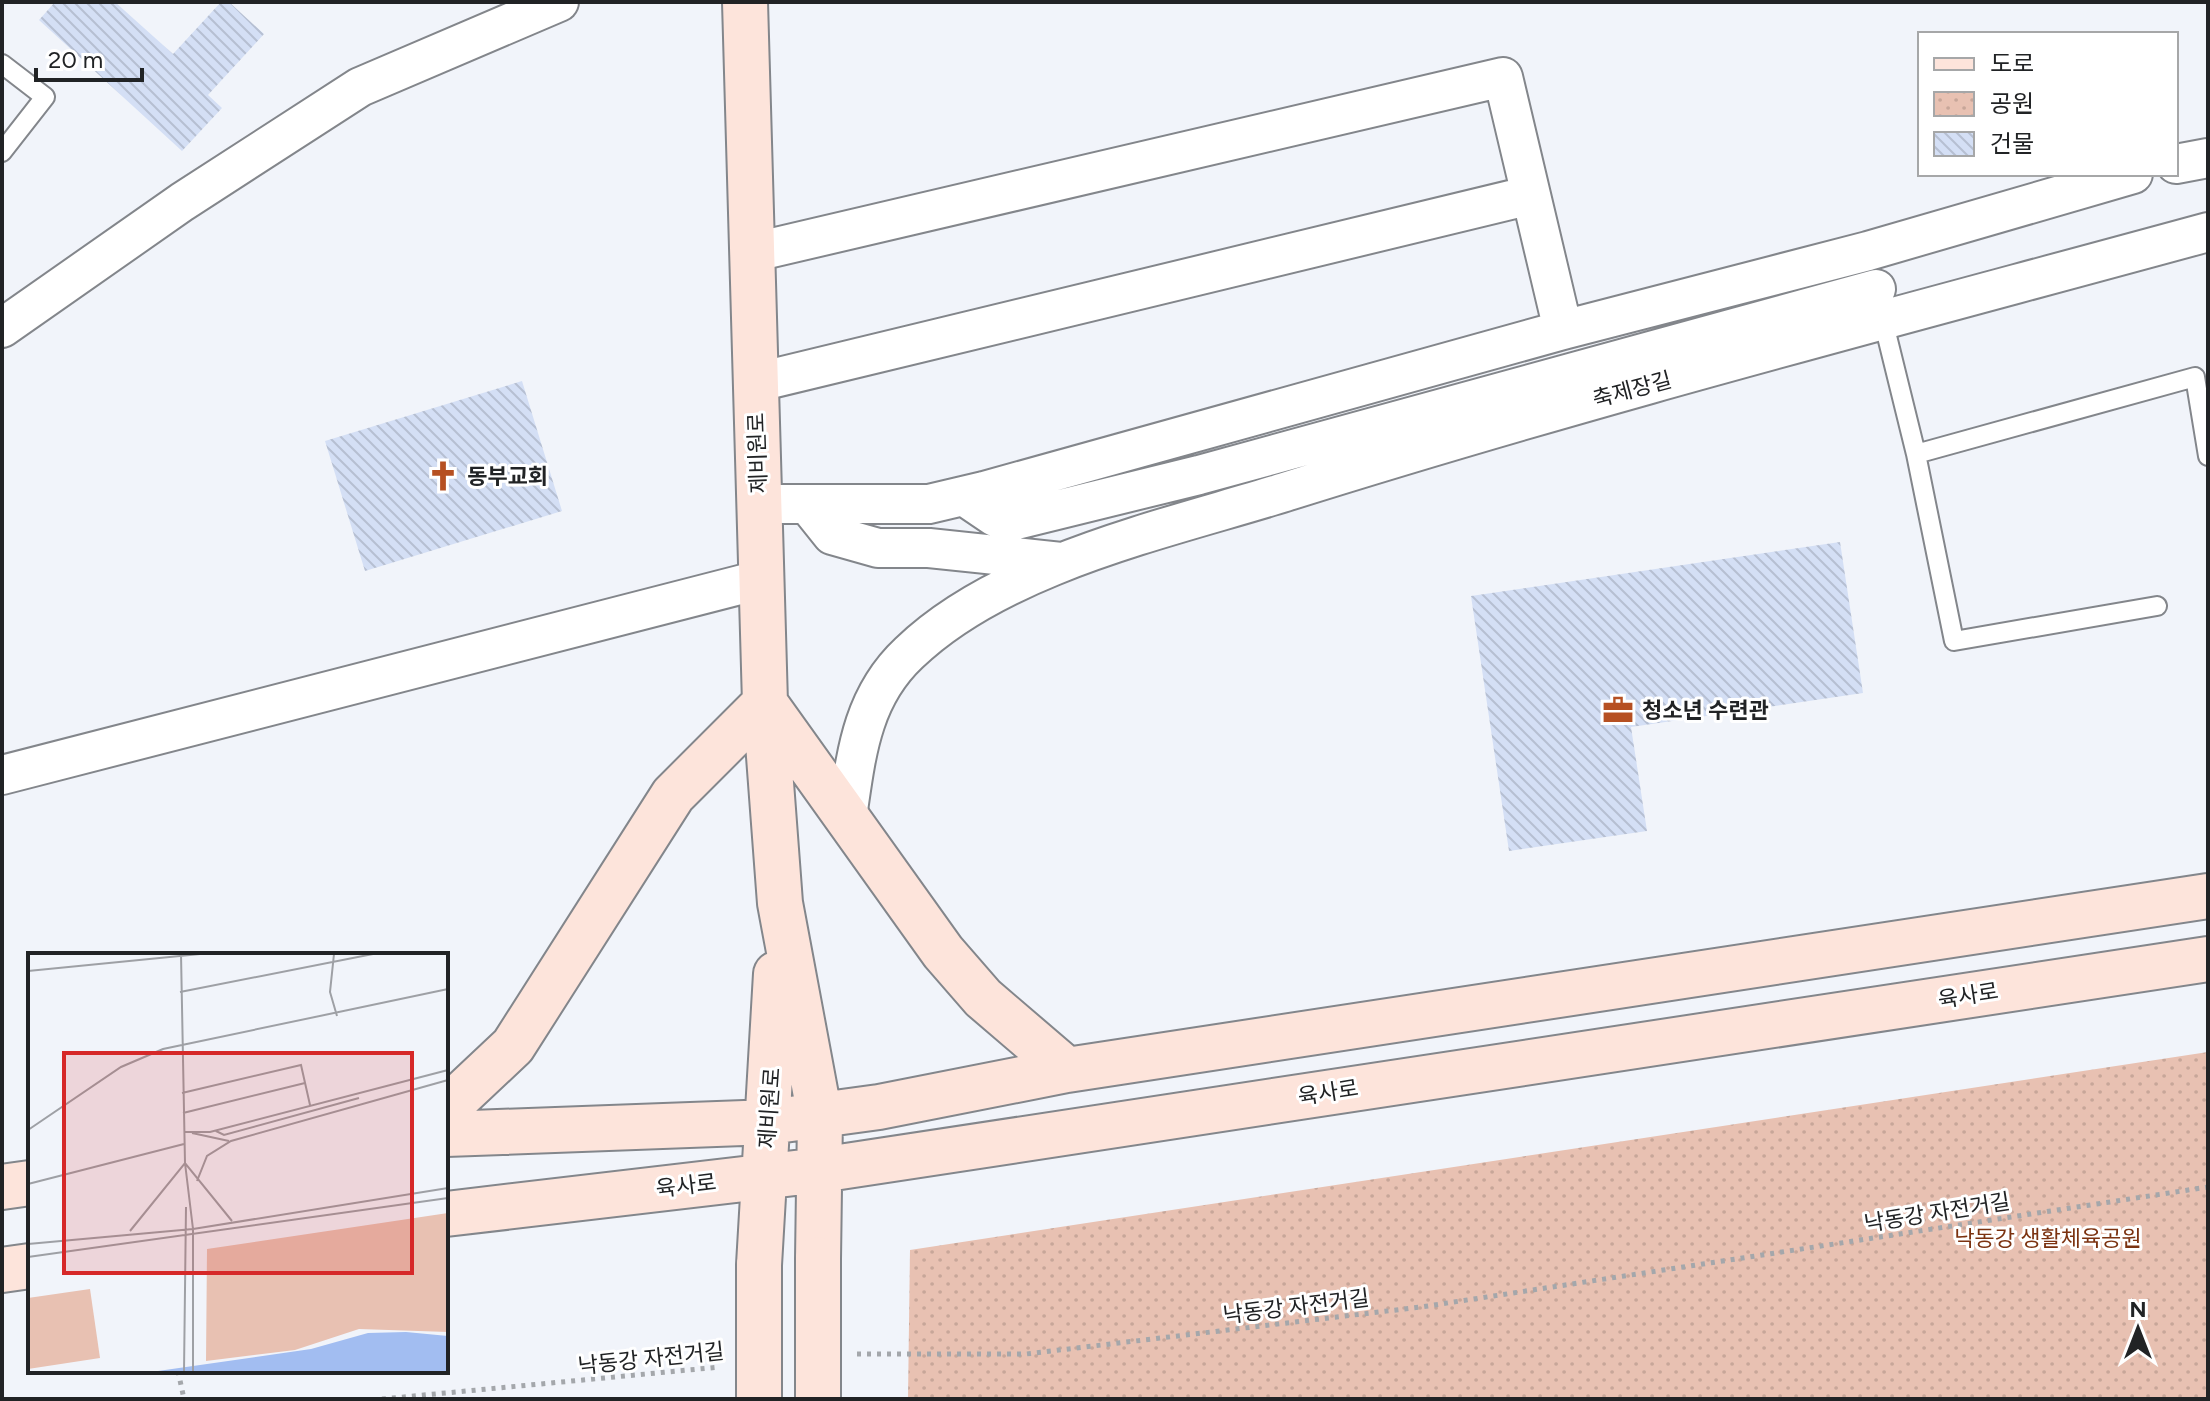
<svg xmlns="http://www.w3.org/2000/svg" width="2210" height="1401" font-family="Figtree,'Noto Sans KR',sans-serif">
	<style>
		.park { fill: url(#park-dots) }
		.building { fill: url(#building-back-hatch) }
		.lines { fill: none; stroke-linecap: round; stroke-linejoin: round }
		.lane-casing { stroke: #83868b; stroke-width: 22 }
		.street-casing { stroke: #83868b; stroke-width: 42 }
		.secondary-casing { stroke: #83868b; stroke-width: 48 }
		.path { stroke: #a4a7ab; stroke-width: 5; stroke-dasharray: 4 6; stroke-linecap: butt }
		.lane { stroke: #fff; stroke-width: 18 }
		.street { stroke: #fff; stroke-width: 38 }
		.secondary { stroke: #fde4db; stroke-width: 44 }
		.secondary-bridge-casing { stroke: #83868b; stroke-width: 48; stroke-linecap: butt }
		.secondary-bridge { stroke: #fde4db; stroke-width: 44 }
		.labels { text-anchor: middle; stroke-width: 6; stroke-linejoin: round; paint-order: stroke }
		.street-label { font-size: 22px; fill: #212325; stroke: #fff }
		.poi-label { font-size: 22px; font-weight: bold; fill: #212325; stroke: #fff; text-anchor: start }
		.park-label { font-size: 22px; fill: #7b3210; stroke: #fff }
		.inset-road { fill: none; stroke: #9ea0a5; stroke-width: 2 }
		.view { fill: #d62828; fill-opacity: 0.15; stroke: #d62828; stroke-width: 4 }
		.inset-edge { fill: none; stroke: #212325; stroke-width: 4 }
	</style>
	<defs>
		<pattern id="park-dots" width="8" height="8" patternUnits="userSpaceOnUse" patternTransform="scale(2)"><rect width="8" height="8" fill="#e8c1b2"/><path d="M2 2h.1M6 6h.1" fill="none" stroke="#c7a699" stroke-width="1.8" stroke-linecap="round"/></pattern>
		<pattern id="building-back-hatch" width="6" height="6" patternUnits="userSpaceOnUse" patternTransform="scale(2)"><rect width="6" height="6" fill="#d4dff5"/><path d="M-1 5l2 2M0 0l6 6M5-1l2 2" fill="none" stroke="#b6bfd2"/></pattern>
	</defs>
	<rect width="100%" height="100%" fill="#f1f4fa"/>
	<path class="park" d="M2208,1052V1399H908L910,1250Z"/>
	<path class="building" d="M55,2H115L173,54L221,2H229L264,34L208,95L222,108L182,151L39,20Z
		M522,381L562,511L365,571L325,441Z
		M1840,542L1863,693L1631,727L1647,831L1509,851L1471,596Z"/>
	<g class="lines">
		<g class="lane-casing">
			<path id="lane" d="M2,64L45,97L2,152
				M1883,320L1916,454L1954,641L2157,606
				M1916,454L2195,377L2208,456"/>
		</g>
		<g class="street-casing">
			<path id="street" d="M2176,164L2208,158
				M750,253L1503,77L1563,330
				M2,328L182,202L360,87L559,2
				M754,383L1531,195
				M964,496L995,517L1016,520L1199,475L1876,289
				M759,504H929L984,491L1563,330L1868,251L2133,174
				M808,505L832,535L878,548H929L1061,562
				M2,775L763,579
				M847,817C856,756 861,698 909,653C1001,564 1166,529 1285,492C1590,396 1900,316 2208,232"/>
		</g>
		<g class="secondary-casing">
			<path id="secondary" d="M745,2L765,703L780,903L820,1117L818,1259
				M446,1109L513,1046L673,795L765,703L943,952L983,998L1067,1070
				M446,1134L769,1122L879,1107L1067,1070L2208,896
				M2,1187L30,1183
				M446,1214L820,1170L2208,959
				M759,1265L776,974
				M2,1270L30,1266"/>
		</g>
		<path class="path" d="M857,1354H1026L1421,1307L2208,1187
			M178,1371L184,1399
			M382,1399L720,1367"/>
		<use href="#lane" class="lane"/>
		<use href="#street" class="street"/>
		<use href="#secondary" class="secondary"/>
		<g class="secondary-bridge-casing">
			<path id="secondary-bridge" d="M818,1259V1399
				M759,1265V1399"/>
		</g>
		<use href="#secondary-bridge" class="secondary-bridge"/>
	</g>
	<defs>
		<g id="church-bare" transform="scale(2.4)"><path d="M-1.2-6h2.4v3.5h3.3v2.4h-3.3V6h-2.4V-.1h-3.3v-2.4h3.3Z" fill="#b65022" stroke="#fff" stroke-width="2.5" paint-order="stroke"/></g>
		<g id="office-bare" transform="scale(2.4)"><path d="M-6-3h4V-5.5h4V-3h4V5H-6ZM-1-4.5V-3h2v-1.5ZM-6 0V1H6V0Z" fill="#b65022" stroke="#fff" stroke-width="2.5" paint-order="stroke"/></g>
	</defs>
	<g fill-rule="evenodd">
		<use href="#church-bare" x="443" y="476"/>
		<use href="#office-bare" x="1618" y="710"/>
	</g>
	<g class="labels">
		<g class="street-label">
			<text transform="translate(1632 389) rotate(-15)" y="8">축제장길</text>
			<text transform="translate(757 453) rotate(-92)" y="8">제비원로</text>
			<text transform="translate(1968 995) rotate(-9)" y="8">육사로</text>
			<text transform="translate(1328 1092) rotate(-9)" y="8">육사로</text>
			<text transform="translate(769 1108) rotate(-86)" y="8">제비원로</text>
			<text transform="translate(686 1185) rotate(-7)" y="8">육사로</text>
			<text transform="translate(1937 1212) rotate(-9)" y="8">낙동강 자전거길</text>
			<text transform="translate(1296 1306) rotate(-7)" y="8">낙동강 자전거길</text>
			<text transform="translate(651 1358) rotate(-6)" y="8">낙동강 자전거길</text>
		</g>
		<g class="poi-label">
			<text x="467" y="484">동부교회</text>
			<text x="1642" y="718">청소년 수련관</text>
		</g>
		<g class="park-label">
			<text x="2048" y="1246">낙동강 생활체육공원</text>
		</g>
	</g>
	<g transform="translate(28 953)">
		<rect width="420" height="420" fill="#f1f4fa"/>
		<path d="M62,336L72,405L0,416V345Z" fill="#e8c1b2"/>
		<path d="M420,260V379L331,376L267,397L178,408L179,296Z" fill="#e8c1b2"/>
		<path d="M378,379L420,383V419H123L283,396L340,380Z" fill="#a2bdf1"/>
		<path class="inset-road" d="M153,1L157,210L165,276V419M306,1L302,39L309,63M0,18L172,1M152,39L345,1M154,140L273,112L282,152M155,160L277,130M0,177L93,114L135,96L420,36M188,178L196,182L331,145M156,179H182L420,117M164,180L201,188M169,228L179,203L203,188L420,127M0,231L156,191M102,278L157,210L204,268M0,291L165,276L420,235M0,304L420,245M156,419L158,254"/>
		<path class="view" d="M36,100H384V320H36Z"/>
		<rect width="420" height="420" class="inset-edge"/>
	</g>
	<rect width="2210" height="1401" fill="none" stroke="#212325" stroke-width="8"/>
	<rect x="1918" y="32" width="260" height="144" fill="#ffffff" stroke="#a6a7a8" stroke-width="2"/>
	<rect x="1934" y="58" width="40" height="12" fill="#fde4db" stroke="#a6a7a8" stroke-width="2"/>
	<text x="1990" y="72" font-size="24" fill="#212325">도로</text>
	<rect x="1934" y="92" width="40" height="24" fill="url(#park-dots)" stroke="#a6a7a8" stroke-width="2"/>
	<text x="1990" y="112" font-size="24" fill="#212325">공원</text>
	<rect x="1934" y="132" width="40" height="24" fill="url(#building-back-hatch)" stroke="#a6a7a8" stroke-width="2"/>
	<text x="1990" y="152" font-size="24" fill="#212325">건물</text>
	<g transform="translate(2138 1329)" stroke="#ffffff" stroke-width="6" paint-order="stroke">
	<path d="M0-6L14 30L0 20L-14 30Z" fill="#212325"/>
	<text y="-12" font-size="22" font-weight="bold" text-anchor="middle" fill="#212325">N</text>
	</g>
	<path d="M36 68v12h106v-12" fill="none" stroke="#212325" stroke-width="4"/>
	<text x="48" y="68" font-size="24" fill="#212325" stroke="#ffffff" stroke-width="6" paint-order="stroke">20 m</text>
</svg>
